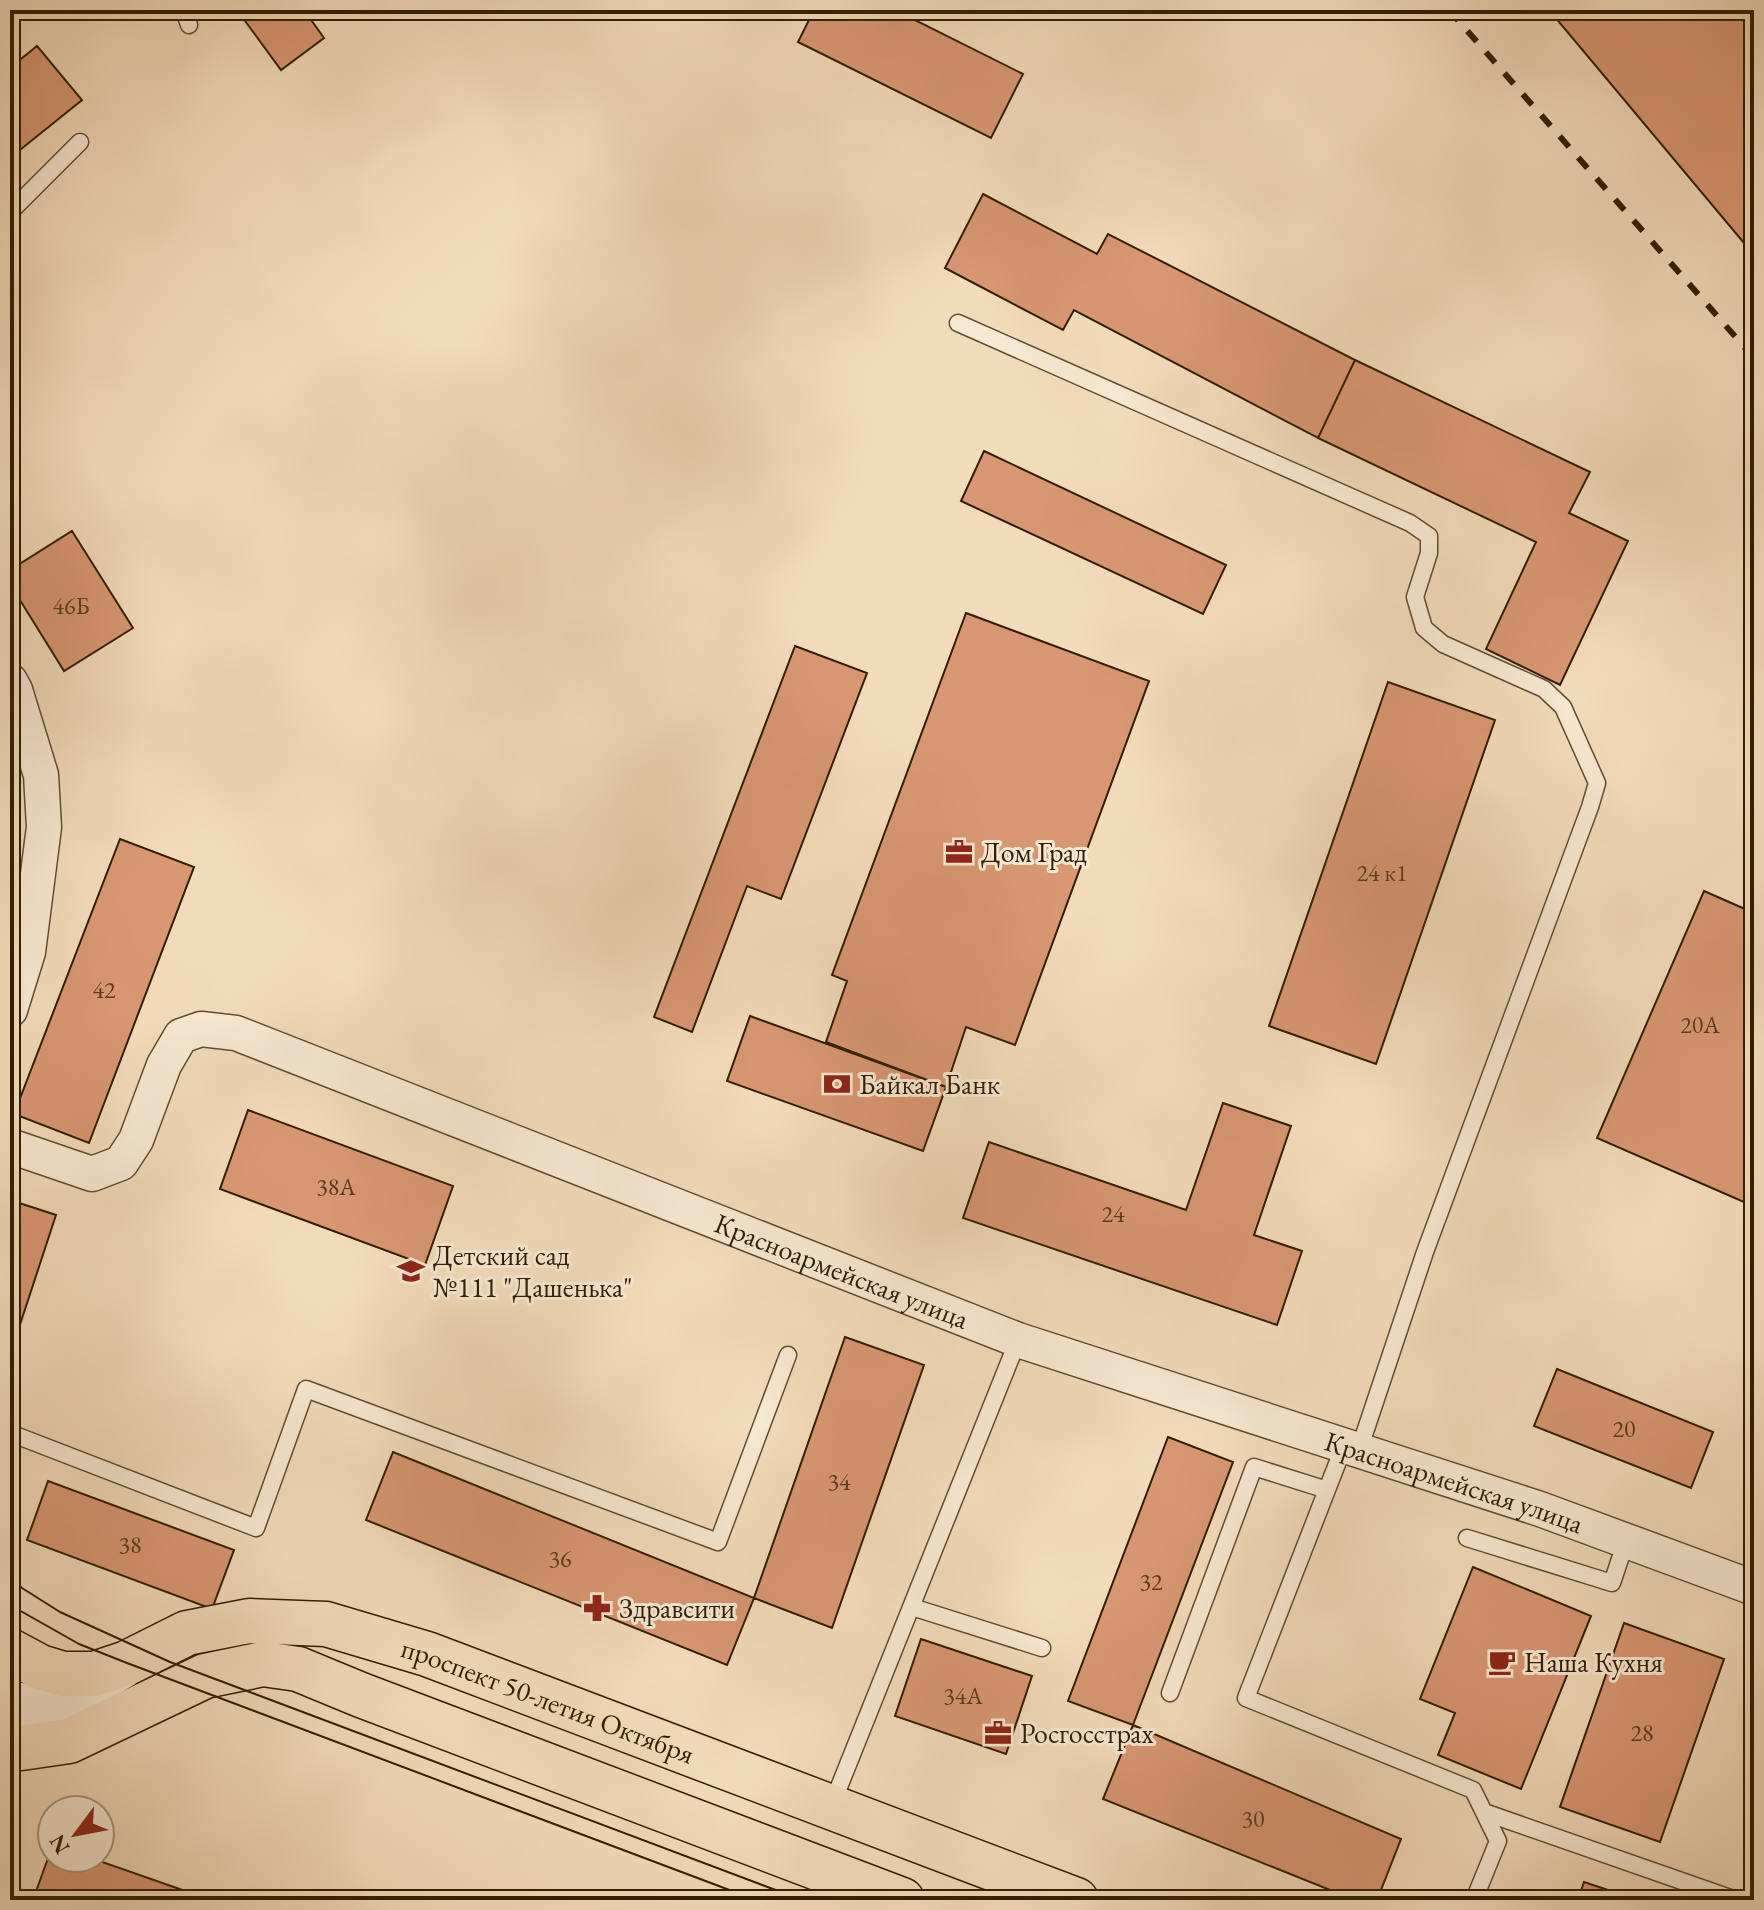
<svg xmlns="http://www.w3.org/2000/svg" width="1764" height="1910" font-family="'EB Garamond',serif">
	<style>
		.building { fill: #d99673; stroke: #301e04; stroke-width: 2 }
		.lines { fill: none; stroke-linecap: round; stroke-linejoin: round }
		.lane-casing { stroke: #604d32; stroke-width: 19 }
		.street-casing { stroke: #604d32; stroke-width: 37 }
		.secondary-casing { stroke: #301e04; stroke-width: 47 }
		.primary-casing { stroke: #301e04; stroke-width: 47 }
		.path { stroke: #301e04; stroke-width: 5; stroke-dasharray: 6 4; stroke-linecap: butt }
		.lane { stroke: #f7e8d3; stroke-width: 16 }
		.street { stroke: #f7e8d3; stroke-width: 34 }
		.secondary { stroke: #f7e8d3; stroke-width: 44 }
		.primary { stroke: #f2dbbb; stroke-width: 44 }
		.tram { stroke: #301e04; stroke-width: 2 }
		.rail { stroke: #301e04; stroke-width: 6; stroke-dasharray: 14 14; stroke-linecap: butt }
		.labels { text-anchor: middle; stroke-width: 6; stroke-linejoin: round; paint-order: stroke }
		.number-label { font-size: 24px; fill: #5a3c20 }
		.poi-label { font-size: 28px; fill: #301e04; stroke: #f7e8d3; text-anchor: start }
		.street-label { font-size: 28px; fill: #301e04; stroke: #f7e8d3 }
	</style>
	<rect width="100%" height="100%" fill="#f2dbbb"/>
	<filter id="stains"><feTurbulence type="fractalNoise" baseFrequency=".0025" numOctaves="4"/><feColorMatrix values="0 0 0 0 .2 0 0 0 0 .09 0 0 0 0 .02 0 0 0 .5 -.17"/></filter>
	<radialGradient id="worn" r=".72"><stop offset=".6" stop-color="#630" stop-opacity="0"/><stop offset="1" stop-color="#630" stop-opacity=".3"/></radialGradient>
	<path class="building" d="M237,10H304L324,38L281,70Z
		M814,10H895L1023,74L991,138L798,42Z
		M1549,10H1754V255Z
		M37,46L82,100L10,158V68Z
		M983,194L1097,254L1108,234L1355,360L1318,438L1074,310L1063,330L945,268Z
		M1355,360L1590,472L1569,513L1628,541L1560,685L1486,649L1536,542L1318,438Z
		M984,451L1226,565L1203,614L961,501Z
		M72,531L133,628L64,671L10,584V570Z
		M966,613L1149,681L1015,1045L966,1027L946,1087L826,1042L847,981L832,975Z
		M795,646L867,673L781,899L747,886L692,1032L654,1017Z
		M1388,682L1495,720L1376,1064L1269,1026Z
		M120,839L194,867L89,1143L14,1114Z
		M1704,891L1754,913L1753,1206L1597,1138Z
		M750,1016L946,1087L923,1151L727,1081Z
		M1223,1103L1291,1126L1254,1235L1302,1251L1277,1325L963,1218L989,1142L1186,1210Z
		M248,1110L453,1186L425,1265L220,1189Z
		M10,1200L56,1215L10,1355Z
		M845,1337L924,1365L832,1628L754,1598Z
		M1557,1369L1713,1432L1691,1488L1534,1426Z
		M1168,1437L1233,1462L1133,1725L1068,1701Z
		M393,1452L754,1598L727,1665L366,1520Z
		M48,1481L234,1550L212,1609L27,1540Z
		M1473,1567L1591,1616L1521,1789L1438,1755L1455,1713L1420,1699Z
		M1624,1623L1724,1659L1660,1842L1560,1807Z
		M921,1639L1032,1676L1006,1754L895,1716Z
		M1133,1725L1401,1839L1377,1900H1355L1103,1799Z
		M52,1847V1858H91L211,1900H33Z
		M1584,1882L1638,1900H1578Z"/>
	<g class="lines">
		<g class="lane-casing">
			<path id="lane" d="M184,10L189,25
				M10,26L14,10
				M10,212L80,142
				M958,323L1410,523L1429,536V553L1415,597L1424,628L1443,644L1544,689L1563,707L1597,783L1590,807L1425,1252L1359,1450
				M10,1433L256,1528L306,1389L718,1542L788,1355
				M1344,1446L1246,1698L1473,1790L1498,1841L1474,1900
				M1467,1538L1612,1583L1626,1541
				M912,1607L1042,1648
				M1170,1693L1254,1467L1327,1490
				M831,1807L1018,1340
				M1484,1812L1736,1900"/>
		</g>
		<g class="street-casing">
			<g id="street">
				<path d="M10,681L15,690L41,775L44,827L28,952L10,1010"/>
				<path id="s1" d="M10,1146L92,1174L121,1163L136,1140L164,1065L181,1036L201,1029L236,1033L1018,1340L1540,1509L1754,1588"/>
			</g>
		</g>
		<g class="secondary-casing">
			<path id="secondary" d="M10,1703C52,1715 86,1687 121,1667"/>
		</g>
		<g class="primary-casing">
			<g id="primary">
				<path id="s2" d="M10,1651L40,1667L63,1674H94L127,1663L187,1633L249,1621L326,1624L427,1654L1076,1900"/>
				<path d="M10,1745L21,1748L69,1741L205,1676L263,1664L298,1669L361,1695L902,1900"/>
			</g>
		</g>
		<path class="path" d="M10,1873L18,1848"/>
		<use href="#lane" class="lane"/>
		<use href="#street" class="street"/>
		<use href="#secondary" class="secondary"/>
		<use href="#primary" class="primary"/>
		<path class="tram" d="M10,1576L22,1588L60,1612L170,1662L802,1900
			M10,1605L79,1644L127,1663L756,1900"/>
		<path class="rail" d="M1449,10L1754,358"/>
	</g>
	<defs>
		<g id="office-bare" transform="scale(2.16)"><path d="M-6-3h4V-5.5h4V-3h4V5H-6ZM-1-4.5V-3h2v-1.5ZM-6 0V1H6V0Z" fill="#8f2418" stroke="#f7e8d3" stroke-width="2.5" paint-order="stroke"/></g>
		<g id="bank-bare" transform="scale(2.16)"><path d="M-6-4H6V4H-6ZM0-2.3a2.3 2.3 0 1 0 0 4.6a2.3 2.3 0 1 0 0-4.6Z" fill="#8f2418" stroke="#f7e8d3" stroke-width="2.5" paint-order="stroke"/></g>
		<g id="school-bare" transform="scale(2.16)"><path d="M0-5L7-2L0 1L-7-2ZM-4 1L0 2.5L4 1V4Q0 6-4 4Z" fill="#8f2418" stroke="#f7e8d3" stroke-width="2.5" paint-order="stroke"/></g>
		<g id="pharmacy-bare" transform="scale(2.16)"><path d="M-2-6h4v4h4v4h-4v4h-4v-4h-4v-4h4Z" fill="#8f2418" stroke="#f7e8d3" stroke-width="2.5" paint-order="stroke"/></g>
		<g id="cafe-bare" transform="scale(2.16)"><path d="M-5.5-4.5H6V0H3Q3 3.5 0 3.5H-2.5Q-5.5 3.5-5.5 0ZM3-3.2v2h1.7v-2ZM-6 4.5H4V6H-6Z" fill="#8f2418" stroke="#f7e8d3" stroke-width="2.5" paint-order="stroke"/></g>
	</defs>
	<g fill-rule="evenodd">
		<use href="#office-bare" x="959" y="852"/>
		<use href="#bank-bare" x="837" y="1084"/>
		<use href="#school-bare" x="411" y="1271"/>
		<use href="#pharmacy-bare" x="597" y="1608"/>
		<use href="#cafe-bare" x="1502" y="1662"/>
		<use href="#office-bare" x="998" y="1733"/>
	</g>
	<g class="labels">
		<g class="number-label">
			<text x="71" y="614">46Б</text>
			<text x="1382" y="881">24 к1</text>
			<text x="104" y="998">42</text>
			<text x="1700" y="1033">20А</text>
			<text x="336" y="1195">38А</text>
			<text x="1113" y="1222">24</text>
			<text x="1624" y="1437">20</text>
			<text x="839" y="1490">34</text>
			<text x="130" y="1553">38</text>
			<text x="560" y="1567">36</text>
			<text x="1151" y="1590">32</text>
			<text x="963" y="1704">34А</text>
			<text x="1642" y="1741">28</text>
			<text x="1253" y="1827">30</text>
		</g>
		<g class="poi-label">
			<text x="981" y="862">Дом Град</text>
			<text x="859" y="1094">Байкал Банк</text>
			<text x="433" y="1265">Детский сад<tspan x="433" dy="32">№111 "Дашенька"</tspan></text>
			<text x="619" y="1618">Здравсити</text>
			<text x="1524" y="1672">Наша Кухня</text>
			<text x="1020" y="1743">Росгосстрах</text>
		</g>
		<g class="street-label">
			<text dy="10" stroke="none"><textPath href="#s1" startOffset="966">Красноармейская улица</textPath></text>
			<text dy="10" stroke="none"><textPath href="#s1" startOffset="1614">Красноармейская улица</textPath></text>
			<text dy="10" stroke="none"><textPath href="#s2" startOffset="566">проспект 50-летия Октября</textPath></text>
		</g>
	</g>
	<rect width="1764" height="1910" fill="none" stroke="#f2dbbb" stroke-width="40"/>
	<rect x="12" y="12" width="1740" height="1886" fill="none" stroke="#301e04" stroke-width="4"/>
	<rect x="20" y="20" width="1724" height="1870" fill="none" stroke="#301e04" stroke-width="2"/>
	<g transform="translate(76 1834) rotate(238)"><circle r="38" fill="#f7e8d3" stroke="#a79780" stroke-width="2"/>
	<path d="M0-6L14 30L0 20L-14 30Z" fill="#8f2418"/>
	<text y="-12" font-size="22" font-weight="bold" text-anchor="middle" fill="#301e04">N</text>
	</g>
	<rect width="100%" height="100%" filter="url(#stains)"/>
	<rect width="100%" height="100%" fill="url(#worn)"/>
</svg>
